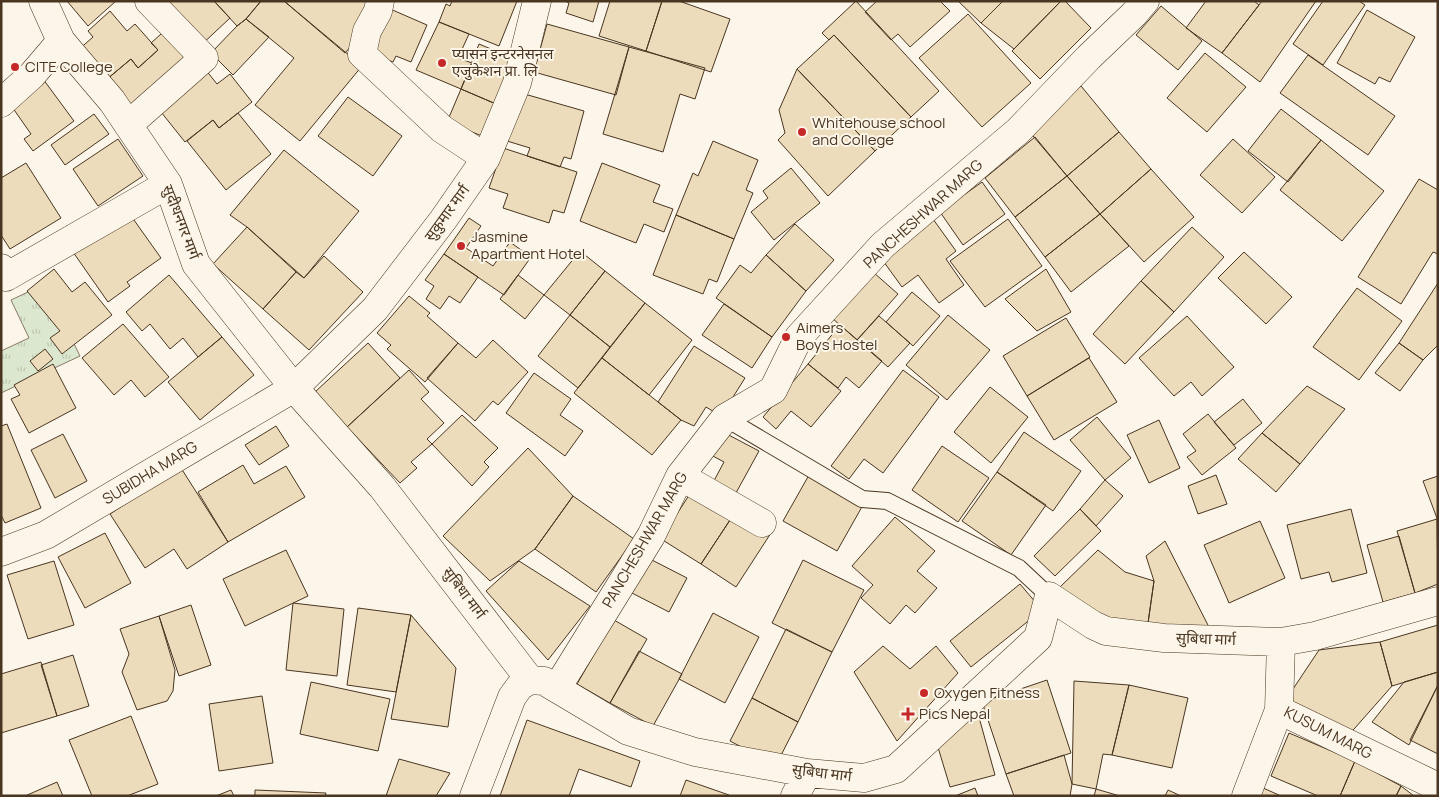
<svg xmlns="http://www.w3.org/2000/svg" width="1439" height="797" font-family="Manrope,'Noto Sans Devanagari',sans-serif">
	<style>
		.grass { fill: url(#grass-tufts); stroke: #887966 }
		.building { fill: #ecdcbc; stroke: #4a3520 }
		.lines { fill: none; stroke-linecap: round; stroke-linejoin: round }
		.lane-casing { stroke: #4a3520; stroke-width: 18 }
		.street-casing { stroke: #4a3520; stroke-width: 29 }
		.lane { stroke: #fbf6e9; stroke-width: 16 }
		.street { stroke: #fbf6e9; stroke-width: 28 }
		.poi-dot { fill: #c62828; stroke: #fbf6e9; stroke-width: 2 }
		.labels { text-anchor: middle; stroke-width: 4; stroke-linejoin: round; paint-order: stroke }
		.poi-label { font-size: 15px; fill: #4a3520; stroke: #fbf6e9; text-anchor: start }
		.street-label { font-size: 15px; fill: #4a3520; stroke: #fbf6e9 }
	</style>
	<defs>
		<pattern id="grass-tufts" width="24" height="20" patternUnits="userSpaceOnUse" patternTransform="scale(1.25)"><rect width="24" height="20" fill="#dce7d0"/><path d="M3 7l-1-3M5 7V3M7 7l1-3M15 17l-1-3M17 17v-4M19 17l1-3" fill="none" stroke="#bec7b2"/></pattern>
	</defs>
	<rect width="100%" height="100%" fill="#fbf6e9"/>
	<path class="grass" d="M45,284L80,356L1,393V351L29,338L11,300Z"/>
	<path class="building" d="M67,1H116L88,26Z
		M154,1H214L230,18L199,47Z
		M214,1H261L246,19L237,26Z
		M261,1H284L362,66L300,141L255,105L294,58L246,19Z
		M284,1H372L365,30L345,53Z
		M452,1H517L499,46L439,22L446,4L450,6Z
		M565,1H599L593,22L566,13L569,3Z
		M610,1H662L646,51L599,36Z
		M662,1H679L730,19L711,72L646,51Z
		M856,1L939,91L911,117L834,35L829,40L822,33Z
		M877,1H940L950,11L910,47L898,34L891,40L865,12Z
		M958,1H1003L981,23Z
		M1003,1H1061L1014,49L981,23Z
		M1061,1H1065L1091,28L1040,79L1012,51Z
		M1206,1H1254L1259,5L1222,53L1186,28Z
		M1262,1H1316L1260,82L1222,53Z
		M1323,1H1359L1365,5L1323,65L1293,44Z
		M381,5L427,25L411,62L396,56L393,62L366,51Z
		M1161,6L1202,41L1178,70L1136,35Z
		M1367,10L1415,37L1390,82L1379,77L1375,84L1337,63Z
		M110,11L127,31L135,24L158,50L138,68L131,59L106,80L76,52L93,37L88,31Z
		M968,14L1031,83L982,127L919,58Z
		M246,19L269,37L233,75L211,53L237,26Z
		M439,22L469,34L458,58L472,63L461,89L416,70Z
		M547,24L629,47L616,95L534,72Z
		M171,25L195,53L131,108L106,80L131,59L138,68L158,50L151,43Z
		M834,35L911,117L875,151L797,69Z
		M479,44L515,59L496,104L461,89Z
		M629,47L705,68L695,99L680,94L663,152L603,134Z
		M1205,53L1246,87L1207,132L1167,98Z
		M1308,55L1395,116L1368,155L1280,93Z
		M205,69L217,84L230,74L252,102L219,128L213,120L185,142L157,107Z
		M797,69L875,151L828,196L778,140L785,133L779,110Z
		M43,79L74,121L33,151L24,139L31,134L10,104Z
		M1081,86L1119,132L1067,176L1028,130Z
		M461,89L496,104L482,136L447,122Z
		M521,93L584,111L571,159L564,157L560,167L527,156L530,148L507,141Z
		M348,97L402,136L373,176L318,136Z
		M1281,109L1321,140L1288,182L1248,151Z
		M238,113L271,154L226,190L187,141L213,120L219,128Z
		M94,114L109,134L65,165L51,145Z
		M1119,132L1151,169L1100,214L1067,176Z
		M1035,137L1067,176L1015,217L985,178Z
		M118,139L143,176L98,206L73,169Z
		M1233,139L1275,177L1242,213L1200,175Z
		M1321,140L1384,191L1342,241L1280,190Z
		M713,141L758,160L746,190L753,193L734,239L676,215L693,173L698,176Z
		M503,148L577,172L564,213L553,210L549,223L503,208L508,194L489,188Z
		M284,150L359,211L304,278L247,227L230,215Z
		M26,163L61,218L10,249L1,235V178Z
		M602,163L660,185L653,202L673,209L664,232L644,224L636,243L580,221Z
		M791,168L820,203L774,240L751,212L768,198L763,191Z
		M1151,169L1194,217L1144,262L1100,214Z
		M1067,176L1100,214L1045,257L1015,217Z
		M1419,179L1438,190V254L1433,252L1401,304L1358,277Z
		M982,182L1005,214L963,245L940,212Z
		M129,213L161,258L127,282L130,286L108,302L73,252Z
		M1100,214L1129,246L1071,292L1045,257Z
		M676,215L734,239L717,282L709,279L703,294L653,275Z
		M469,218L481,226L466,248L493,266L510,242L531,257L504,295L444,254Z
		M933,219L956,251L946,259L964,285L939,303L918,275L902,287L881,258Z
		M1008,219L1042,266L985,307L950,261Z
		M795,224L834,260L806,291L766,255Z
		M247,227L296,272L263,309L213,264Z
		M1192,227L1224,257L1174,312L1141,281Z
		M580,251L605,271L570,315L544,295Z
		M1244,252L1292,297L1266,324L1218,278Z
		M444,254L478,277L460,303L449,296L440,309L426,299L434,286L425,280Z
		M766,255L806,291L772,337L716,298L740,265L751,273Z
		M324,256L363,292L309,350L263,309L296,272L304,278Z
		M54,269L72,292L85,282L112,315L62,354L50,338L60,331L27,291Z
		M1046,269L1071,312L1037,331L1005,299Z
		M605,271L645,303L610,347L570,315Z
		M873,272L898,294L857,340L832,318Z
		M169,275L222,337L198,357L183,338L170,349L150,324L142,331L126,312Z
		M518,275L544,295L525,319L500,299Z
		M1141,281L1174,312L1125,364L1093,334Z
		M1438,283V345L1423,360L1399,343Z
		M1357,288L1402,321L1359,380L1313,347Z
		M912,292L940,316L913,346L886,322Z
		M409,296L430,313L427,316L458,343L425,382L387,349L391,345L377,333Z
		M645,303L692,340L649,395L602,358Z
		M724,304L772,337L752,368L702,335Z
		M570,315L610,347L578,388L538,356Z
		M948,315L990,350L947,400L906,365Z
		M879,316L910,343L888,367L857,340Z
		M1187,316L1234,367L1202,396L1191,382L1174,396L1139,358Z
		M1066,318L1090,357L1027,396L1003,356Z
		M123,324L169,377L145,397L131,380L114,395L82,358Z
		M840,325L882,361L859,388L846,377L838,388L808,364Z
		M222,337L254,375L200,420L168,382Z
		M493,340L528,372L498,405L493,401L475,421L427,378L458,343L476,358Z
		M368,343L400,378L347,427L315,392Z
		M1399,343L1423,360L1400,391L1375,373Z
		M694,346L745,378L721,416L706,407L694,426L681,420L658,402Z
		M45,349L53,359L38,371L30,361Z
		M602,358L681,420L652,455L574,393Z
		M1089,358L1117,402L1054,440L1027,396Z
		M53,364L76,408L29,433L11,399L20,395L14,385Z
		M808,364L841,391L811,427L791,411L776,429L763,417Z
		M409,370L429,392L421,399L444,423L427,439L432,444L411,462L417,468L400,483L347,427Z
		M903,370L939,397L883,473L864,459L849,479L831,466Z
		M534,373L571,399L560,415L583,431L565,456L506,413Z
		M1307,386L1345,409L1300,464L1262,433Z
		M990,387L1028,417L991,463L954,432Z
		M1243,399L1262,423L1234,445L1214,422Z
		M1208,414L1236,448L1202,475L1187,457L1196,451L1183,434Z
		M462,415L498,448L484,462L489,467L472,486L432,444Z
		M1097,417L1131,458L1105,480L1070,440Z
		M1159,420L1180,468L1149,483L1127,435Z
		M7,424L41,508L5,523L1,515V426Z
		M276,426L289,446L259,465L245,445Z
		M723,432L759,451L731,502L709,490L724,462L711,455Z
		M1024,432L1081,471L1053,511L997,472Z
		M1262,433L1300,464L1276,492L1238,459Z
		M63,434L87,481L55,498L31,450Z
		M942,446L989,478L958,522L912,490Z
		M528,448L573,496L535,549L490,581L443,536Z
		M243,465L254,484L286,466L305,497L228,542L198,492Z
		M181,468L228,542L187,569L174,549L145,568L110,514Z
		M997,472L1046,505L1011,555L962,521Z
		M809,475L863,505L837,551L783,521Z
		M1216,475L1227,504L1198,514L1188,486Z
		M1438,476V521L1423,481Z
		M1105,480L1123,496L1096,526L1080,509Z
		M693,489L734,514L701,564L661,539Z
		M573,496L634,539L596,592L535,549Z
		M1080,509L1101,531L1055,576L1034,556Z
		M1351,509L1367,573L1332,582L1329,572L1301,579L1287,525Z
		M736,511L771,533L736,587L701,564Z
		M895,517L935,551L917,571L937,588L915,613L906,605L890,624L861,598L873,585L852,566Z
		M1437,519L1438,584L1415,593L1397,531Z
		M1260,521L1285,578L1229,603L1204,545Z
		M105,533L131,583L85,608L58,557Z
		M1399,536L1415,593L1383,602L1367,545Z
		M1165,541L1210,629L1147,630L1154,581L1146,556Z
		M286,550L308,596L245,626L223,579Z
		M1098,550L1125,572L1154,581L1147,630L1095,618L1060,587Z
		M648,558L687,578L669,612L630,592Z
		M803,560L864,590L832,652L772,623Z
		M54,561L74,625L28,639L7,575Z
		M519,561L590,606L548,660L486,591Z
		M1020,584L1042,610L971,667L950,641Z
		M293,603L344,609L337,676L286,670Z
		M191,605L211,665L179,676L159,616Z
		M358,608L411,615L396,692L347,685Z
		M713,613L759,637L725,703L679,679Z
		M411,615L456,668L448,727L391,719Z
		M159,616L175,670L173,691L167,701L137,710L122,672L129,654L120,629Z
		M614,620L647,639L610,703L577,684Z
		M1438,625V672L1392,686L1380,642Z
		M786,629L832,652L798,722L752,698Z
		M1380,642L1392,686L1347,737L1287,698L1319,650Z
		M883,646L910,669L936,646L958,673L897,741L854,672Z
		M639,651L682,674L653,726L610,703Z
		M73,655L89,706L57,716L41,665Z
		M41,662L57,716L1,733V674Z
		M1438,672V685L1409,745L1372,722L1404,682Z
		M1047,680L1071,753L1006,774L982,702Z
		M1074,681L1129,685L1112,755L1103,754L1096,789L1072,784Z
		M311,682L390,699L378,751L300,734Z
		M1129,685L1188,698L1172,768L1112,755Z
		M1438,685V754L1410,740Z
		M262,696L273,763L219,771L209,704Z
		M752,698L798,722L776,765L730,741Z
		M977,710L995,775L950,787L937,744Z
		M131,716L158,784L127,796H92L69,740Z
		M527,720L640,761L631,787L579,769L569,796H500Z
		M1289,733L1355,761L1340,796H1318L1271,776Z
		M1064,755L1072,784L1070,796H1014L1006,774Z
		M399,759L450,773L436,796H386Z
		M1355,761L1401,786L1396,796H1340Z
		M686,780L729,795V796H680Z
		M57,782L63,796H25Z
		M1401,786L1414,796H1396Z
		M1261,787L1281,796H1257Z
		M975,788L978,796H955Z
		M1096,789L1120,796H1094Z
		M231,790L234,796H216Z
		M255,790L326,793L325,796H255Z
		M1168,790L1181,796H1165Z"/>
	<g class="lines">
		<g class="lane-casing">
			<path id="lane" d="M725,418L862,499L887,501L1019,568L1049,596"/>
		</g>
		<g class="street-casing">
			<path id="street" d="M43,1L61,41L112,101L168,184L196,264L294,388L382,487L530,680L544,681L628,731L695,752L807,773L864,778L896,769L1038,638L1049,596L1093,625L1106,631L1164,638L1281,642L1315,636L1438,601
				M380,1L378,11L367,31L362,54L442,129L486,158
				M1,103L32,75L61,41
				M128,125L204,58L149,1
				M1,268L6,277L168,184
				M680,476L762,523
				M1,552L46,535L294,388L375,309L443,220L486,158L517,83L537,1
				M1281,642L1279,710L1438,787
				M557,688L651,536L680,476L725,418L773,390L799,337L883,245L1018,131L1089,57L1134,14L1145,1
				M474,796L512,697L520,686L530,680
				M795,796L807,773
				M1246,796L1279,710"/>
		</g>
		<use href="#lane" class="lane"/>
		<use href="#street" class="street"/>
	</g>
	<g class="poi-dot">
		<circle cx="442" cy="63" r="5"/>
		<circle cx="15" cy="67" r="5"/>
		<circle cx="802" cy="132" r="5"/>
		<circle cx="461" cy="246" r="5"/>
		<circle cx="786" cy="337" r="5"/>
		<circle cx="924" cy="693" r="5"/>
		<path d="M905.5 706.5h5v5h5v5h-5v5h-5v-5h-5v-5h5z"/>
	</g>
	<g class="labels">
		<g class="poi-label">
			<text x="452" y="59">प्यासन इन्टरनेसनल<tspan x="452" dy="17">एजुकेशन प्रा. लि</tspan></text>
			<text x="25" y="72">CITE College</text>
			<text x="812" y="128">Whitehouse school<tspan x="812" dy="17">and College</tspan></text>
			<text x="471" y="242">Jasmine<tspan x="471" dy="17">Apartment Hotel</tspan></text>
			<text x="796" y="333">Aimers<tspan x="796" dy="17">Boys Hostel</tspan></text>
			<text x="934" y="698">Oxygen Fitness</text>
			<text x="919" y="719">Pics Nepal</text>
		</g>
		<g class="street-label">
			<text transform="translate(447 213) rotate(-54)" y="5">सुकुमार मार्ग</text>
			<text transform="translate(923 214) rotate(-42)" y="5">PANCHESHWAR MARG</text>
			<text transform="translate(181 222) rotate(69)" y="5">सुदीधनगर मार्ग</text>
			<text transform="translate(150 473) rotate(-31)" y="5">SUBIDHA MARG</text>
			<text transform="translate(645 540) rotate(-60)" y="5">PANCHESHWAR MARG</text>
			<text transform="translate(464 593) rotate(53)" y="5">सुबिधा मार्ग</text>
			<text transform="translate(1206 639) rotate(2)" y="5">सुबिधा मार्ग</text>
			<text transform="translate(1328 733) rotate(27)" y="5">KUSUM MARG</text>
			<text transform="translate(822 773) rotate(7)" y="5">सुबिधा मार्ग</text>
		</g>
	</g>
	<rect width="1439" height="797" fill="none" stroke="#4a3520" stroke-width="5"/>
</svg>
